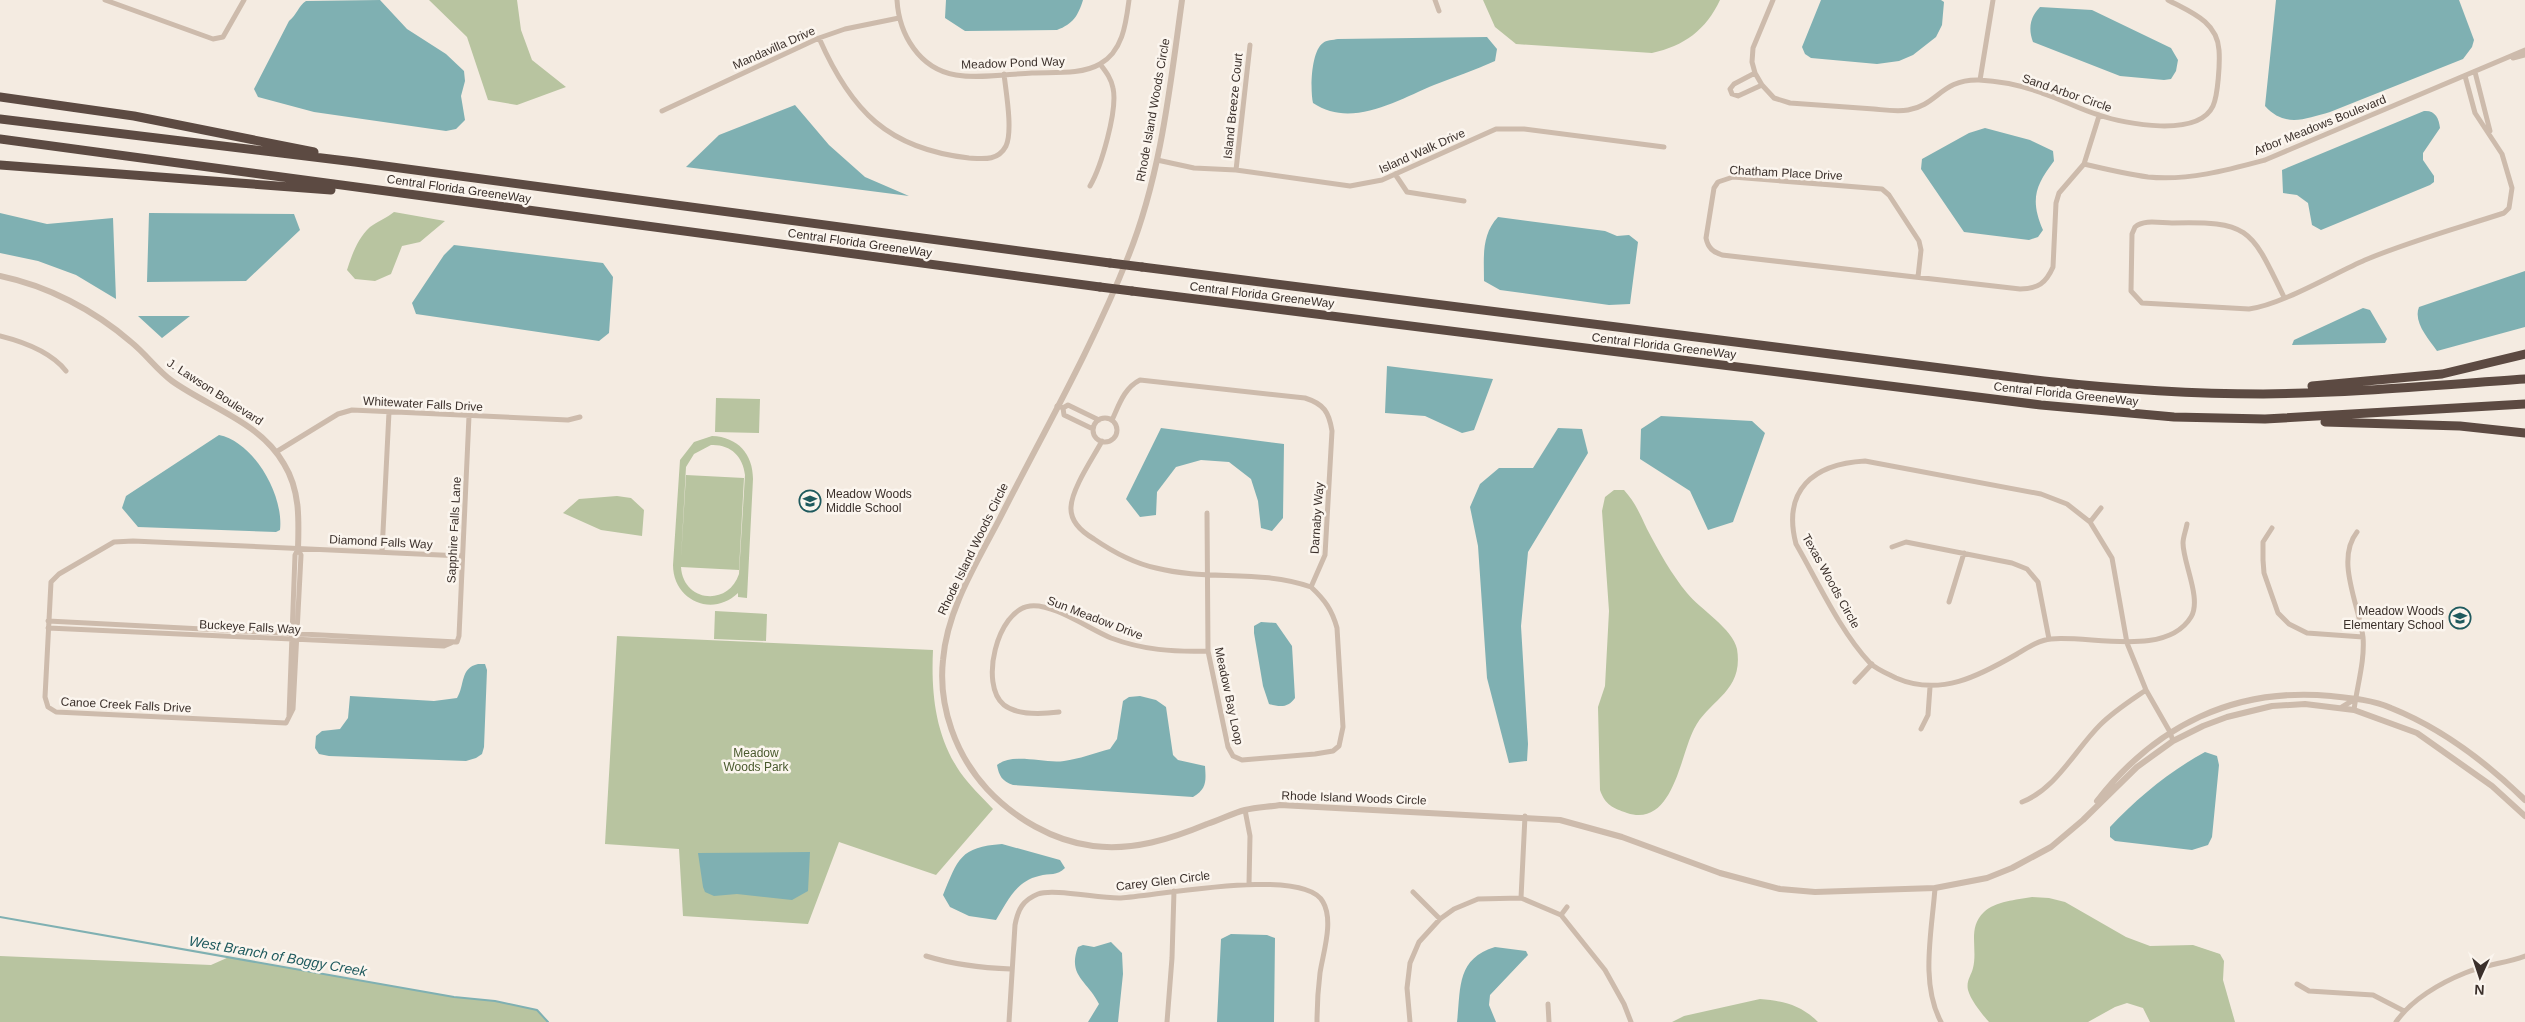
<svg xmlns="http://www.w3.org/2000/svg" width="2525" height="1022" font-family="Helvetica,sans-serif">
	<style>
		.green { fill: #b8c4a0; fill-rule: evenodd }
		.water { fill: #7fb0b2 }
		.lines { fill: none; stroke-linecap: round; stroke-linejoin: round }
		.stream { stroke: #7fb0b2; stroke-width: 2 }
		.minor { stroke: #cdbbac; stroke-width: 5 }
		.tertiary { stroke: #cdbbac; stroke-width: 6 }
		.motorway { stroke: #5c4a42; stroke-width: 9 }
		.motorway-bridge { stroke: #5c4a42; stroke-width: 9 }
		.labels { text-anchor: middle; stroke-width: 5; stroke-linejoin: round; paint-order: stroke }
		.street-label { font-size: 12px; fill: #3b302b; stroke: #fbf5ee }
		.poi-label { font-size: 12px; fill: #3b302b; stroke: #fbf5ee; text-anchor: start }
		.park-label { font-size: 12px; fill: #4a5a2e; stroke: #fbf5ee }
		.water-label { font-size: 14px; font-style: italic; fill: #1f5a5e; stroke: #fbf5ee }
	</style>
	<rect width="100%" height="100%" fill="#f4ebe1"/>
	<path class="green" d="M429,0H517L521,30L532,60L566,87L517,105L488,100L467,37Z
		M1483,0H1720C1706,30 1684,46 1652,53L1516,44L1495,27Z
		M394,212L445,221L420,242L402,246L391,274L375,281L355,279L347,270C352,254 358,238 370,227C378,221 387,218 394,212Z
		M716,398L760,399L759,433L715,432Z
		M712,436C738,437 753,454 753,479L747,598L738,597V593C712,618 673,600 673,565L680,460L694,442ZM711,445C730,444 743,456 745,475L739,574C728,607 683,602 681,567L739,570L744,478L686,475L681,559L686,467L694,454Z
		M1614,490H1624C1635,502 1640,514 1647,529C1658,550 1672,575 1687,593C1700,609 1733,629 1737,649C1744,692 1709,699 1694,729C1680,756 1673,828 1627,813C1613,808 1605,805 1600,790L1598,707L1605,686L1609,611L1602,511L1605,497Z
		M617,496L631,498L644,510L642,536L601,530L563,513L579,499Z
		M715,611L767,614L766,641L714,639Z
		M617,636L933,650C931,692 935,735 960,772C969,785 982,797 993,809L936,875L839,842L808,924L683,916L679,849L605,844Z
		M2032,897L2049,898L2065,902L2126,937L2150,946L2193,945L2220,954L2224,961L2223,980L2235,1022H2150L2143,1008L2127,1003L2115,1007L2088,1022H1989C1982,1014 1971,1001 1968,990C1966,981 1971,976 1973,968C1978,948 1967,928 1984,912C1996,901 2016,900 2032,897Z
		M0,956L211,965L229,957L454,997L495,1001L537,1010L548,1022H0Z
		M1760,999C1783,1001 1801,1005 1818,1022H1672L1684,1016Z"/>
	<path class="water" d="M380,0L407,29L446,54L464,71L465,81L461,96L465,120L456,129L446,131L314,112L258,97L254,89L289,21C297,15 298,6 306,1Z
		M946,0H1083C1078,16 1073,24 1057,30L965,31L945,18Z
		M1821,0H1941L1944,2L1942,25L1936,37L1913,55L1899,61L1877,64L1811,58L1805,54L1802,47Z
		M2276,0H2459L2474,40L2472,47L2463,59L2330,112C2305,119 2285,128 2265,106Z
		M2040,7L2092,10L2171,48L2178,60L2176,71L2171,79L2164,80L2120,76L2033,42C2028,29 2030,17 2040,7Z
		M1487,37L1497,49L1495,61C1475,70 1454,77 1434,85C1398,100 1351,129 1313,103C1310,90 1311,51 1323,43C1326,40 1333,40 1338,39Z
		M795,105L829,145L865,177L909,196L686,167L719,135Z
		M2424,111C2435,110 2439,118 2440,128L2423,153V160L2434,176V182L2430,185L2321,230L2312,225L2308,203L2297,195L2283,193L2282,170Z
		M1985,128L2030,140L2053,151L2054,161C2035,186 2030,200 2043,230L2038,237L2029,240L1964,232L1921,169L1922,159L1969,133Z
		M0,213L47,224L113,218L116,299L76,275L38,261L0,253Z
		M149,213L294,214L300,230L246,281L147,282Z
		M1498,217L1605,231L1617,236L1629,235L1638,242L1630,304L1609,305L1500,290L1484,281C1484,258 1481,235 1498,217Z
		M454,245L603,263L613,277L609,333L599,341L416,314L412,303L444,255Z
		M2525,271V327L2437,351C2428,338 2413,322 2419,307Z
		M2363,308L2370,310L2387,339L2385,343L2292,345L2294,340Z
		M138,316H190L162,338Z
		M1387,366L1493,379L1474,430L1462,433L1425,416L1385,413Z
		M1661,416L1752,421L1765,433L1733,522L1708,530L1690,491L1640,459L1641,429Z
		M1161,428L1284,444L1283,518L1272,531L1261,528L1258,501L1251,479L1229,462L1201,460L1176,467L1157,492L1156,515L1140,517L1126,499Z
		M1558,428L1582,429L1588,453L1528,552L1521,626L1528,744L1527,761L1509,763L1487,678L1478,546L1470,507L1480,484L1499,468H1533Z
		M219,435C254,442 284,495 280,530L276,532L138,527L122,508L126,496Z
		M1261,622L1276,623L1292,646L1295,698C1288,708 1280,707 1269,704L1263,686L1254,633V626Z
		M478,664H485L487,670L484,747L482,754L476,758L466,761L329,756L319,754L315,748L316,736L322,731L340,729L348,718L350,696L434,701L457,698C465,685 460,668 478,664Z
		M1140,696L1156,700L1166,707L1173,755L1178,760L1205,766C1206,781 1207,789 1193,797L1013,785C1002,781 999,776 997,765C1014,752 1044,764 1064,761C1079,759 1095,753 1110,749L1117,739L1123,701L1129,697Z
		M2205,752L2217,756L2219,765L2212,837L2208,845L2192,850L2115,841L2110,837V827C2137,798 2170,771 2205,752Z
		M1002,844L1060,860L1065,868C1057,876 1050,873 1039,876C1016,881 1007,902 996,920L969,916L950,907L943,895C958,859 960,847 1002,844Z
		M810,852L808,891L792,900L737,894L714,896L705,892L703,887L698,853Z
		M1231,934L1267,935L1275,938L1274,1022H1217L1221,939Z
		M1111,942L1122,953L1123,974L1118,1022H1088L1099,1004C1088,981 1067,976 1078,947L1083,945L1094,947Z
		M1495,947L1526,951L1528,955L1490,995L1489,1005L1496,1022H1457C1461,988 1456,959 1495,947Z"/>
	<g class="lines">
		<path class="stream" d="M0,917L454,997L495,1001L537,1010L548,1022"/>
		<path class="minor" d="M105,0L213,39L223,37L244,0
			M897,0C899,34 919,69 956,75C980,79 1008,74 1032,73C1054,72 1081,75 1100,64C1123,51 1126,23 1129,0
			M1435,0L1439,11
			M1773,0L1753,48L1752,62L1755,73L1762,85L1774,98L1790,103C1818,105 1846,107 1874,109C1885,110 1897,112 1908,110C1938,105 1941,79 1979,80C2000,81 2023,86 2042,93C2061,99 2079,109 2099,115C2125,124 2198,138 2213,106C2218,95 2220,63 2219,50C2217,21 2190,12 2168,0
			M819,38C851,111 888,149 969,158C984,159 998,161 1006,146C1013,131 1006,92 1004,74
			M2513,58L2525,55
			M2475,72L2490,131
			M1755,73L1734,84L1730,89L1732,94L1738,96L1762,85
			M1980,80L1993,0
			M662,111L819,38L845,29L899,18
			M1157,160L1194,168L1236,170L1350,186L1382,180L1496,129H1524L1664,147
			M2084,164C2105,169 2126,174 2148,177C2188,181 2228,170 2265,160L2525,50
			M1236,170L1250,45
			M1395,174L1407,192L1464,201
			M1090,186C1101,167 1118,110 1113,88C1111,78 1106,72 1100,64
			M1918,277L1921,250L1919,241L1889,195L1882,189L1733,177L1718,182L1714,188L1706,238C1708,248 1713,252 1722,255L2020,289C2038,289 2046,283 2053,267L2056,203L2059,193L2084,164L2099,116
			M2284,297C2251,229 2250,221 2172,223C2160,223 2144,219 2135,227L2132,234L2131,291L2142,303L2249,309C2281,305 2333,274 2365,260C2410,241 2458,228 2504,213L2509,208L2512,188L2502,154L2475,113L2465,76
			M0,336C24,342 51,352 66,371
			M1057,406L1063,408L1064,415L1093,429
			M1063,408L1068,405L1099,420
			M1093 430a12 12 0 1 1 24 0a12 12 0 1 1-24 0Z
			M1102,441C1093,458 1072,488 1071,507C1070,522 1082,532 1094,539C1113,552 1133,563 1156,568C1207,581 1260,569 1311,587L1325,555L1332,431C1329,412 1324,404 1305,398L1140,380C1124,388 1119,405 1112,420
			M276,452L338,414L352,410L568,420L580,417
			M1207,513L1208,651L1228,747L1233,756L1242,760L1315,754L1333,751L1339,746L1343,727L1337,628C1332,610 1325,600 1311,587
			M2090,522L2101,508
			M2272,528L2263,542V560L2264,573L2278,613L2289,624L2307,633L2363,637
			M1892,547L1906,542L2012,563L2027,569L2038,582L2049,639
			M298,549L301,555L293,709L286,723L56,712L48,707L45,697L51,582L59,574L114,542L133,541L462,556
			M382,552L389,412
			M1949,602L1964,553
			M48,621L457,642L459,636L469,416
			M48,628L444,646L451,643
			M1855,682L1872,664
			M2342,707L2355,699
			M2354,710C2357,686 2365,661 2363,637C2359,605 2335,560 2357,532
			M1059,712C1043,714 1018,716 1004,705C979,685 997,610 1030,606C1053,603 1089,629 1111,638C1143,650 1173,652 1208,651
			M289,716L295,555L298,549
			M1921,729L1928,715L1930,687
			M2173,741L2170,732L2146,690L2127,643L2112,558L2090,522L2067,504L2041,494L1865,461C1813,464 1782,490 1796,544C1818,582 1840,631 1870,663C1876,669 1888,674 1896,678C1940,697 1979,676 2017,654C2027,648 2039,640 2051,639C2090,635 2166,658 2191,617C2202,599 2183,563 2183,543C2183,537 2186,530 2187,524
			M2022,802C2056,789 2075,750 2100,725C2114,711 2130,701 2146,690
			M1245,810L1250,836L1249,884
			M1935,888C1932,931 1920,983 1941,1022
			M1413,892L1440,919
			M1521,898L1525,816
			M1561,915L1567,907
			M926,956C955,965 981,968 1011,969
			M2297,984L2309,991L2373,995L2404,1011
			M1548,1004L1549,1022
			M1009,1022L1015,925C1018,909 1023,900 1038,894C1053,888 1101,899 1121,898C1157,896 1304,866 1323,902C1334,921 1323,953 1320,973C1318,989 1317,1006 1317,1022
			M1167,1022L1172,958L1174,891
			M1410,1022L1407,988L1410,963L1419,942L1440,919L1454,909L1478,899L1521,898L1561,915L1605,970L1624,1004L1631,1022
			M2396,1022C2411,1000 2440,983 2465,973C2484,965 2506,963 2525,956"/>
		<path class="tertiary" d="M1182,0C1170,87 1161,175 1128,257C1092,348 1043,433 999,520C976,564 947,610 943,660C938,707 956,755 987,789C1014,818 1053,841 1093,846C1133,851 1171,839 1207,824C1220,820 1233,813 1245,810C1257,807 1269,807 1280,805L1560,820L1622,837L1720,873L1780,889L1815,892L1935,888L1987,878L2012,868L2051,847L2083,820L2137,767L2173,741L2203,726L2227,717L2272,706L2305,704L2354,710L2417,733L2492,786L2525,816
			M0,276C48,286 94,310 131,342C146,354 157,370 172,381C210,408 260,422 284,464C300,490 299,519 298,549
			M2097,801C2156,725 2235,687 2331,696C2351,698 2373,700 2391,708C2441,728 2486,762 2525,800"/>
		<path class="motorway" d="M0,97L134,116L314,152
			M0,119L355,162L1110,263
			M0,139L1100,287
			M0,165L331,190
			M1142,267L2044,381C2117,389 2190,394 2263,394C2351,393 2438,385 2525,379
			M1132,291L2041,405L2174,417L2265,419L2525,404
			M2312,386L2442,374L2525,354
			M2325,422L2460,426L2525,433"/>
		<path class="motorway-bridge" d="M1110,263L1142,267
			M1100,287L1132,291"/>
	</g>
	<defs>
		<g id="school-ring" transform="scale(1.125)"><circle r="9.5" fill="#fbf5ee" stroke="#1f5a5e" stroke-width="1.5"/><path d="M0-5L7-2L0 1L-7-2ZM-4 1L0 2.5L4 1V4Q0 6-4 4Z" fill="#1f5a5e"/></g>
	</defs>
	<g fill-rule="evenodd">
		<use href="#school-ring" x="810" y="501"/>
		<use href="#school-ring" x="2460" y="618"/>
	</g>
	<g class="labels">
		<g class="street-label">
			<text transform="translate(774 48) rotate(-24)" y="4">Mandavilla Drive</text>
			<text transform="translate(1013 63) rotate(-2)" y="4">Meadow Pond Way</text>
			<text transform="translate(2067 93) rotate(19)" y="4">Sand Arbor Circle</text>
			<text transform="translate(1233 106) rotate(-84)" y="4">Island Breeze Court</text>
			<text transform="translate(1153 110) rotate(-80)" y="4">Rhode Island Woods Circle</text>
			<text transform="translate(2320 125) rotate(-22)" y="4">Arbor Meadows Boulevard</text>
			<text transform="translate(1422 151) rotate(-24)" y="4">Island Walk Drive</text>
			<text transform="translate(1786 173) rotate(3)" y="4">Chatham Place Drive</text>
			<text transform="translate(459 189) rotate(8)" y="4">Central Florida GreeneWay</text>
			<text transform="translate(860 243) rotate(8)" y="4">Central Florida GreeneWay</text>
			<text transform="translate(1262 295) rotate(7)" y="4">Central Florida GreeneWay</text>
			<text transform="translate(1664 346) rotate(7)" y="4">Central Florida GreeneWay</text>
			<text transform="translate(215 392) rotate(33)" y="4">J. Lawson Boulevard</text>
			<text transform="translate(2066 394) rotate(6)" y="4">Central Florida GreeneWay</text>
			<text transform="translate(423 404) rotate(3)" y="4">Whitewater Falls Drive</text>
			<text transform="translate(1317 518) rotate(-86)" y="4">Darnaby Way</text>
			<text transform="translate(454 530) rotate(-87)" y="4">Sapphire Falls Lane</text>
			<text transform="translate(381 542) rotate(3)" y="4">Diamond Falls Way</text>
			<text transform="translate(973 549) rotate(-64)" y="4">Rhode Island Woods Circle</text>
			<text transform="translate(1831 581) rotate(61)" y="4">Texas Woods Circle</text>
			<text transform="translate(1095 618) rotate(21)" y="4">Sun Meadow Drive</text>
			<text transform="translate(250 627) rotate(3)" y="4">Buckeye Falls Way</text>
			<text transform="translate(1229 696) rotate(78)" y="4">Meadow Bay Loop</text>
			<text transform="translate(126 705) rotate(3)" y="4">Canoe Creek Falls Drive</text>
			<text transform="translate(1354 798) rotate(2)" y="4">Rhode Island Woods Circle</text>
			<text transform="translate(1163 881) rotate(-7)" y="4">Carey Glen Circle</text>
		</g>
		<g class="poi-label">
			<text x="826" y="498">Meadow Woods<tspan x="826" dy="14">Middle School</tspan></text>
			<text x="2444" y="615" text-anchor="end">Meadow Woods<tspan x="2444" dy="14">Elementary School</tspan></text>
		</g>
		<g class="park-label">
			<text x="756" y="757">Meadow<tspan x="756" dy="14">Woods Park</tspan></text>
		</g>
		<g class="water-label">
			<text transform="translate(278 956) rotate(10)" y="5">West Branch of Boggy Creek</text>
		</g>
	</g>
	<g transform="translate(2480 977) rotate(183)" stroke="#fbf5ee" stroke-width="4" paint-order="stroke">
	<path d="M0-4L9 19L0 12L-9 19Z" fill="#3b302b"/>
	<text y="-8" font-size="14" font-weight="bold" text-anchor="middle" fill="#3b302b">N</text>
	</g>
</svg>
